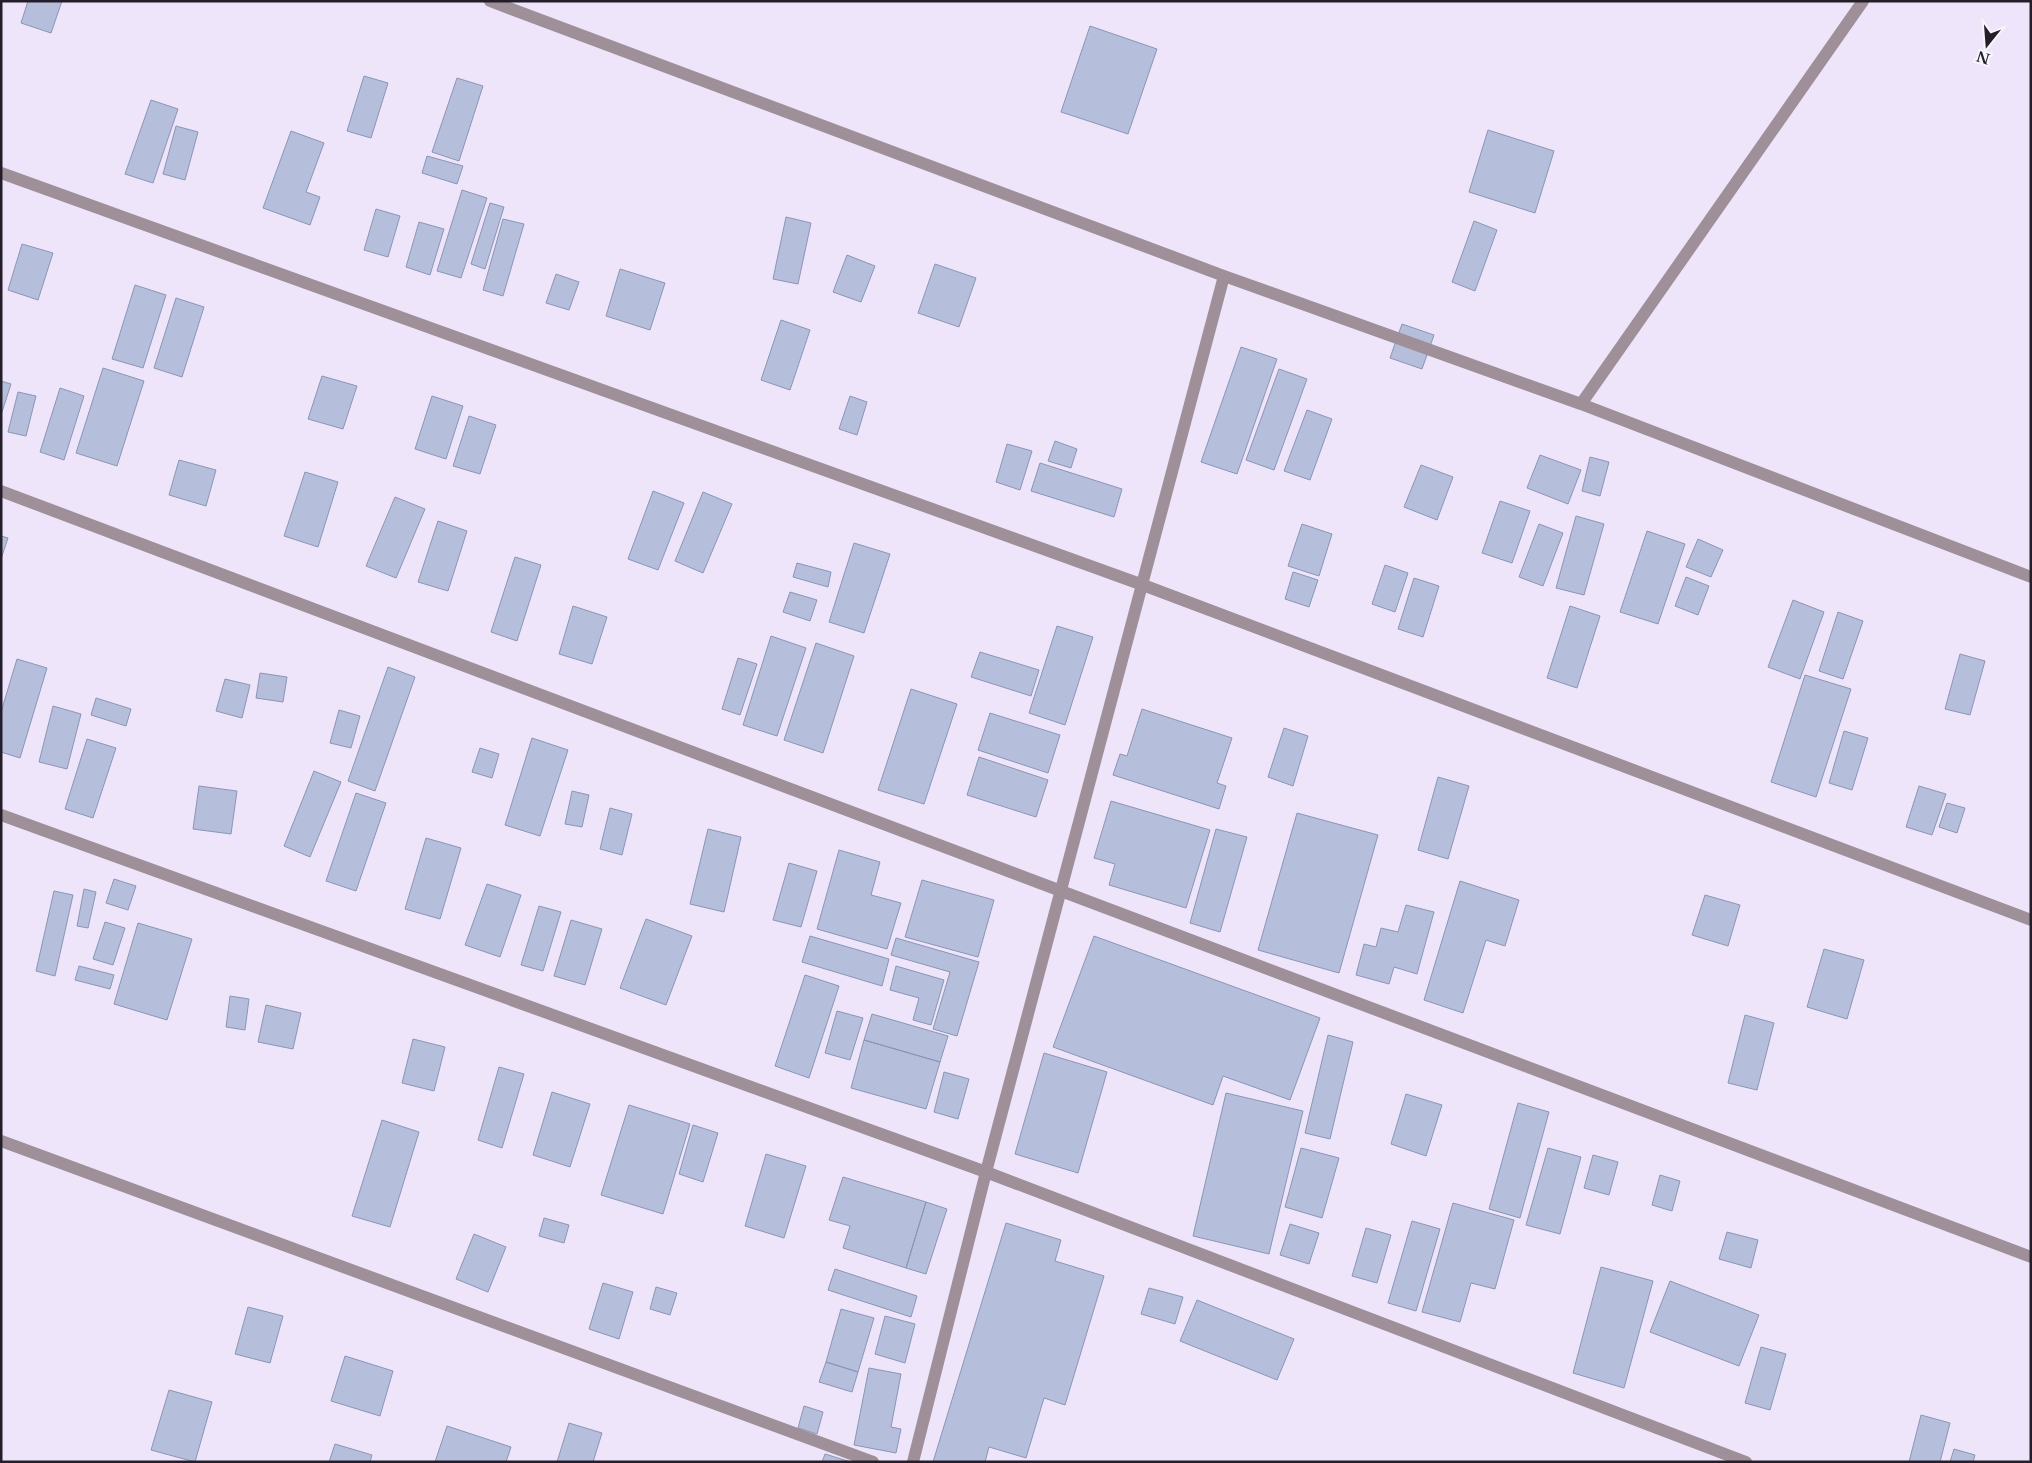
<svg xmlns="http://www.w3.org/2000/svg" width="2032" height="1463" font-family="'Libre Baskerville',serif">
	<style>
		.building { fill: #b5bedb; stroke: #8b95b5 }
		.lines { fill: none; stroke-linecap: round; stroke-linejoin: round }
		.minor { stroke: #9e8f99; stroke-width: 12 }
	</style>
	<rect width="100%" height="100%" fill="#eee5fa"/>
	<path class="building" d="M28,1H62L51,33L21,23Z
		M1090,26L1157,49L1128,134L1061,112Z
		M364,76L388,83L371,138L347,131Z
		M457,78L483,86L459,161L432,152Z
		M151,100L178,109L153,183L125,174Z
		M176,126L198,132L185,180L163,174Z
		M1488,130L1554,151L1535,213L1469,192Z
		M291,131L324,143L306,192L320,197L310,225L263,208Z
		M427,156L463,166L457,184L422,173Z
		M462,190L487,198L461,278L437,271Z
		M490,203L504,207L485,269L471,264Z
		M376,209L400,216L388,257L364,250Z
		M786,217L811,223L798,284L773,279Z
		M503,219L524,224L503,296L483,290Z
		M1474,221L1497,230L1475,291L1452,282Z
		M419,222L444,229L430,275L406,267Z
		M22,244L53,253L38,300L8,290Z
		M847,255L875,266L861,302L833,292Z
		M935,264L976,278L959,327L918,313Z
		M620,269L665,283L650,330L606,316Z
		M556,274L579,282L569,310L546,303Z
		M135,285L166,295L143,368L112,359Z
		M176,298L204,307L182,377L154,368Z
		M781,320L810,330L790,390L761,380Z
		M1402,324L1434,335L1422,369L1390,358Z
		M1241,347L1277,359L1237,474L1201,462Z
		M103,368L144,381L117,466L76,453Z
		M1279,369L1307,379L1274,470L1246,460Z
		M322,376L357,386L343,429L308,419Z
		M1,381L11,384L2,412L1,411Z
		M60,388L84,396L64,460L40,452Z
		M18,392L36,396L26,436L8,432Z
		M432,396L463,406L446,459L415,449Z
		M850,396L867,402L857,435L839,429Z
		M1307,410L1332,419L1310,480L1284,471Z
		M469,416L496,425L480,474L453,466Z
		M1055,441L1077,449L1071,468L1048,461Z
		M1007,444L1032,451L1020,490L996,482Z
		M1540,455L1581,470L1568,504L1527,488Z
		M1590,457L1609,462L1600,496L1582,491Z
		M179,460L216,470L206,506L169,495Z
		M1040,463L1122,489L1114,517L1031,491Z
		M1421,465L1453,477L1437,520L1404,507Z
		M305,472L338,482L318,547L284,536Z
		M653,491L684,503L658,570L628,559Z
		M703,492L732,504L703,573L675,561Z
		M395,497L425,509L396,578L366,566Z
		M1500,501L1530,511L1512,563L1482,553Z
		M1576,516L1604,524L1584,595L1556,588Z
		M438,521L467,531L448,591L418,582Z
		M1302,524L1332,534L1319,576L1288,566Z
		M1539,524L1563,533L1543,586L1519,577Z
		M1647,531L1685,544L1658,624L1620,612Z
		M1,536L8,538L1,559Z
		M1698,539L1723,550L1711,577L1686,567Z
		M854,543L890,554L864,633L829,622Z
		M515,557L541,565L517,641L491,632Z
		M797,563L831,572L828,587L793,577Z
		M1385,565L1408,573L1395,612L1372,604Z
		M1293,572L1318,580L1309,607L1285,599Z
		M1686,577L1709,586L1698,615L1675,606Z
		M1414,578L1439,586L1423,637L1398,629Z
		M790,592L817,600L810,621L783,612Z
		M1793,600L1824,612L1800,679L1768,667Z
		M573,606L607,617L592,664L559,654Z
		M1570,606L1600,616L1577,688L1547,678Z
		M1838,612L1863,621L1843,679L1819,671Z
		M1057,626L1093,637L1065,725L1029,713Z
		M771,636L806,648L777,736L743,725Z
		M816,643L854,656L823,753L784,740Z
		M980,652L1039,670L1031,696L971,677Z
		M1960,654L1985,661L1970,715L1945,709Z
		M738,658L757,664L740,715L722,709Z
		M17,659L47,668L20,758L1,752V712Z
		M388,667L415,677L375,791L348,781Z
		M260,673L287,677L283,702L256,698Z
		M1805,675L1851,689L1816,797L1771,782Z
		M225,679L250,685L242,718L216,711Z
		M911,689L957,704L924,804L878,790Z
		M96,698L131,709L126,726L91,715Z
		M53,706L81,714L67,769L39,762Z
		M1142,709L1232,738L1217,783L1226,786L1219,809L1113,775L1120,754L1127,756Z
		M339,710L360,716L351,748L330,743Z
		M990,713L1060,735L1048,773L978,750Z
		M1284,728L1308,736L1293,786L1268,777Z
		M1844,731L1868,738L1852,790L1829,783Z
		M532,738L568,750L540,836L505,825Z
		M87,739L116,748L93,818L65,809Z
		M480,748L499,754L492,778L472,772Z
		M979,757L1048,780L1036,817L967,795Z
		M314,771L341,782L310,857L284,846Z
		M1438,777L1469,786L1448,859L1418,850Z
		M199,786L237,791L231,834L193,829Z
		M1919,786L1946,794L1932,835L1906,827Z
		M572,791L589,795L582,827L565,824Z
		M356,793L386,803L356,891L326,881Z
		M1111,801L1210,830L1186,908L1109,885L1115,864L1094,858Z
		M1947,803L1965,808L1957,833L1939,827Z
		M610,808L632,814L622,855L600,849Z
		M1297,813L1378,835L1339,973L1258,950Z
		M708,829L741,837L724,912L690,904Z
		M1216,829L1247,837L1220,932L1190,923Z
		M426,838L461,848L440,919L405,909Z
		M839,850L880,862L871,895L901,903L887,949L817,929Z
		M789,863L817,871L801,927L773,920Z
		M114,879L136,886L128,910L106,903Z
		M922,880L994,900L978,957L905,937Z
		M1460,881L1519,900L1505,946L1486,940L1463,1013L1424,1000Z
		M487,884L521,895L500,957L465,945Z
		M84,889L96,892L88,928L77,926Z
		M54,891L73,895L55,976L36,971Z
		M1705,895L1740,905L1728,946L1692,935Z
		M1406,905L1434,912L1417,974L1394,967L1389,984L1356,975L1364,944L1376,947L1381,928L1398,932Z
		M539,906L561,912L543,971L521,965Z
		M646,919L692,936L666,1005L620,988Z
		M571,920L602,929L585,985L554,976Z
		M105,922L125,928L113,965L93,959Z
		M138,923L192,939L167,1020L114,1004Z
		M810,936L889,959L882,986L802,962Z
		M1094,936L1320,1018L1290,1100L1223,1076L1213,1105L1053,1047Z
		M896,938L979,962L957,1036L933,1029L950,972L891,955Z
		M1824,949L1864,960L1847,1019L1807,1007Z
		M79,966L114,975L110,989L75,980Z
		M896,966L944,980L931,1025L913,1020L919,998L890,990Z
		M805,975L839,986L809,1078L775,1066Z
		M230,996L249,999L245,1030L226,1027Z
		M266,1005L301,1013L293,1049L258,1042Z
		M837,1011L863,1018L850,1060L825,1053Z
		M872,1014L948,1036L940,1062L864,1040Z
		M1745,1015L1774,1023L1757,1090L1728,1083Z
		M1328,1035L1353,1042L1330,1139L1305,1133Z
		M413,1039L445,1047L434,1091L402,1083Z
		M864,1040L940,1062L926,1109L851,1088Z
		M1044,1053L1107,1072L1078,1173L1015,1154Z
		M499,1067L524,1074L502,1148L478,1140Z
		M944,1072L969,1079L958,1119L934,1112Z
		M552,1092L590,1104L570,1167L533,1155Z
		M1226,1093L1303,1111L1269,1254L1193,1236Z
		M1406,1094L1442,1105L1426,1156L1391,1144Z
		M1518,1103L1549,1112L1520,1218L1489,1209Z
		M629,1105L690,1124L663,1214L601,1195Z
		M382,1120L419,1132L390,1227L352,1216Z
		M693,1125L718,1133L703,1182L679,1174Z
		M1301,1148L1339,1158L1322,1218L1285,1207Z
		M1548,1148L1581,1157L1560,1234L1526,1225Z
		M766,1154L806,1166L784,1238L745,1226Z
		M1593,1155L1618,1162L1609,1195L1584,1188Z
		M1660,1175L1680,1181L1672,1211L1652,1205Z
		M843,1177L926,1202L906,1268L843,1248L850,1226L829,1220Z
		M926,1202L947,1209L926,1274L906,1268Z
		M1453,1203L1514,1220L1495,1289L1471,1283L1460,1322L1422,1312Z
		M544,1218L569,1225L564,1243L539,1236Z
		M1412,1221L1440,1229L1416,1311L1388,1303Z
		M1006,1223L1061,1240L1055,1261L1104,1276L1065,1405L1044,1398L1026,1458L989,1447L985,1462H933Z
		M1290,1224L1319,1233L1309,1264L1280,1255Z
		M1366,1228L1391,1235L1377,1283L1352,1276Z
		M1727,1232L1758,1240L1751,1268L1719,1259Z
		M474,1234L506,1247L488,1292L456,1279Z
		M1601,1267L1653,1281L1624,1388L1573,1373Z
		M835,1269L917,1296L911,1317L828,1290Z
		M1670,1281L1759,1315L1739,1366L1650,1332Z
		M603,1283L633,1292L619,1339L589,1329Z
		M656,1287L677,1293L670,1315L650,1309Z
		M1149,1288L1183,1297L1175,1324L1141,1314Z
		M1197,1300L1294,1339L1277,1380L1180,1341Z
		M248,1307L283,1316L270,1363L235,1354Z
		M841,1309L874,1318L858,1372L826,1362Z
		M885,1316L915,1324L905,1363L875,1354Z
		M1761,1347L1786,1354L1770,1410L1745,1403Z
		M345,1356L393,1371L380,1416L331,1401Z
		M826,1362L858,1372L852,1392L819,1382Z
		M869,1368L901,1374L891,1427L901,1429L896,1453L854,1445Z
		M169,1390L212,1402L195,1462L151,1450Z
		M804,1406L823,1412L817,1434L798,1428Z
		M1921,1415L1950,1423L1940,1462H1909Z
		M569,1423L602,1433L593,1462H557Z
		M447,1426L511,1447L506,1462H435Z
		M335,1444L372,1455L370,1462H329Z
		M1954,1449L1975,1455L1973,1462H1950Z
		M825,1454L851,1462H822Z"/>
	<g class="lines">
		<path class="minor" d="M490,1L1224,276L1581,404L2031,577
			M1,173L1143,585L2031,920
			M1581,404L1863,1
			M1,491L2031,1257
			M1,815L986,1172L1746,1462
			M1,1141L873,1462
			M913,1462L986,1172L1224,276"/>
	</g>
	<rect width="2032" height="1463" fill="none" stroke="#241e2a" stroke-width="5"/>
	<g transform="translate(1987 45) rotate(197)" stroke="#f8f5fc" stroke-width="4" paint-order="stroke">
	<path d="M0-4L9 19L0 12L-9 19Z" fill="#241e2a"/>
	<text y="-8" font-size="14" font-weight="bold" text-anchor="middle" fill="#241e2a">N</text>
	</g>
</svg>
